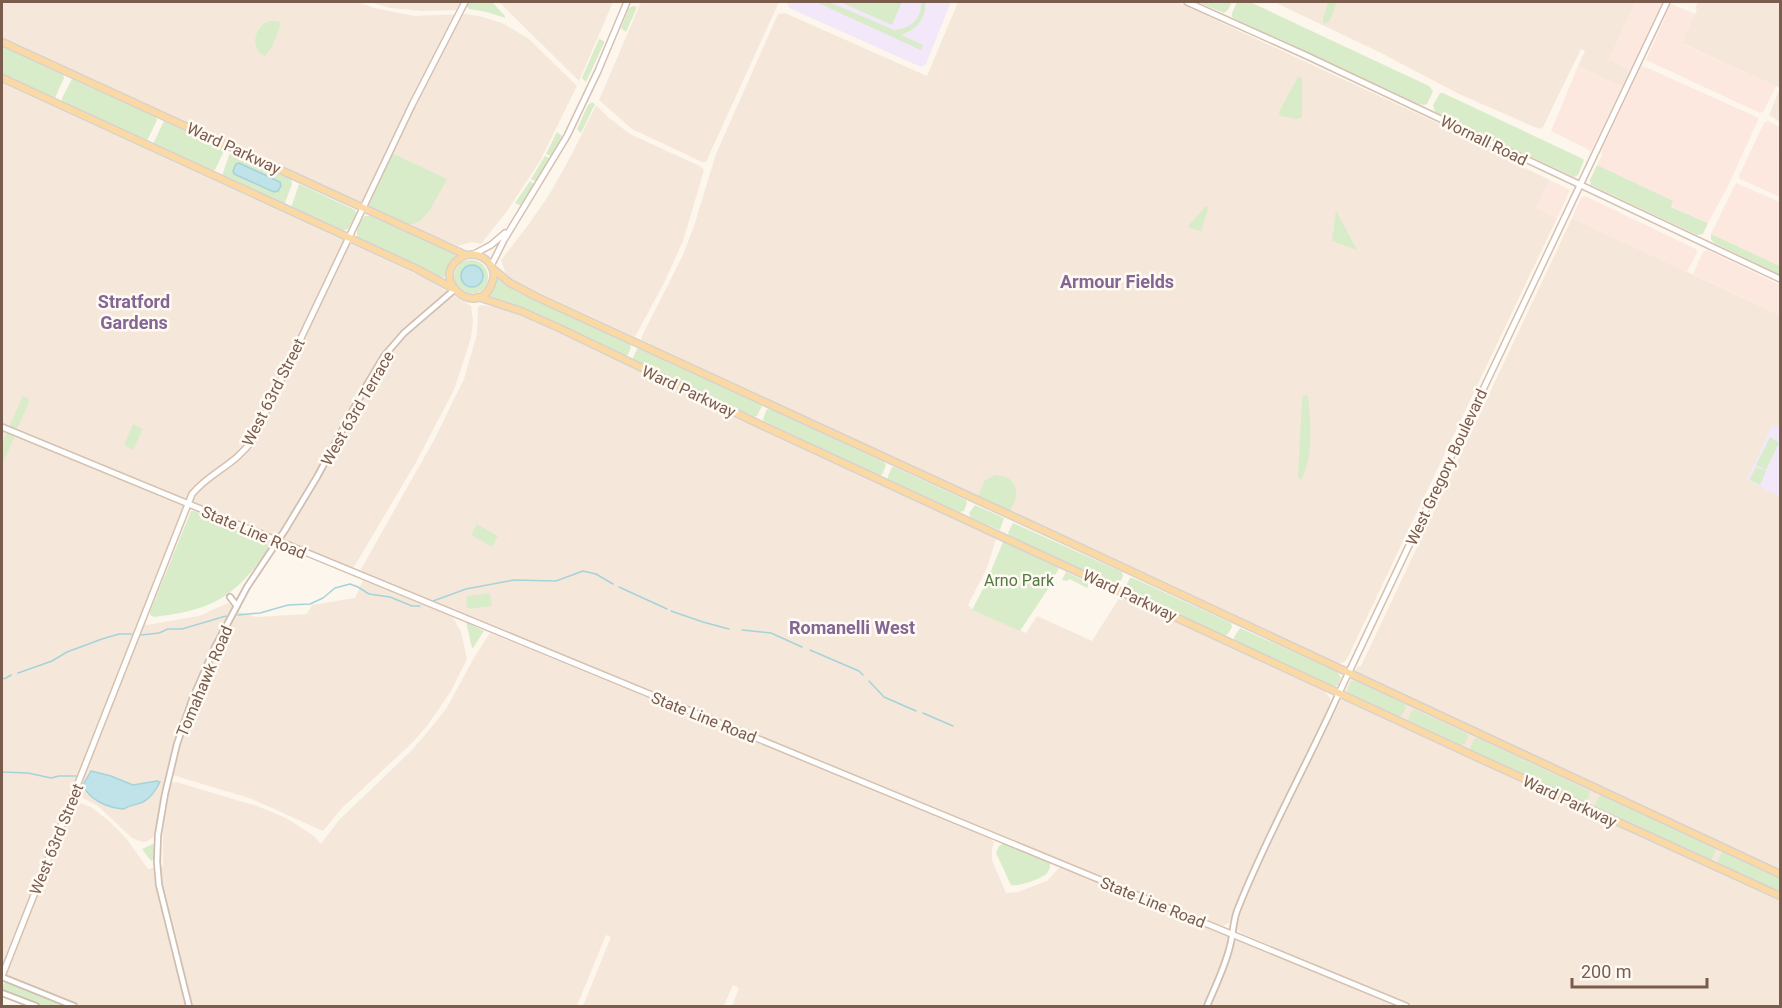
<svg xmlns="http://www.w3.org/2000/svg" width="1782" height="1008" font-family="Roboto,sans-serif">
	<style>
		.residential { fill: #f5e8da }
		.commercial { fill: #fde8e0 }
		.education { fill: #f3e8fa }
		.green { fill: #d8ecc9 }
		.water { fill: #bfe3e8; stroke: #a5d3da; stroke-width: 1.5 }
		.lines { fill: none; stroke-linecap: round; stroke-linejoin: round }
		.stream { stroke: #a5d3da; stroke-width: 1.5 }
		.tertiary-casing { stroke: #d1beb0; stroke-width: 8 }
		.secondary-casing { stroke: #d6c0b0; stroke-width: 8 }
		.primary-casing { stroke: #dad1cd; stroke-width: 9 }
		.tertiary { stroke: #fff; stroke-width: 4.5 }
		.secondary { stroke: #fff; stroke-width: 5 }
		.primary { stroke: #fbd9a5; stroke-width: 6 }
		.labels { text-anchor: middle; stroke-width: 5; stroke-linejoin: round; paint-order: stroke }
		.street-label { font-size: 16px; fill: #7a5c4d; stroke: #fffaf3 }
		.park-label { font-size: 16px; fill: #537a41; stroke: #fffaf3 }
		.neighbourhood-label { font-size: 18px; font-weight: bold; fill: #846695; stroke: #fffaf3 }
	</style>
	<rect width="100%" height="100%" fill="#fdf6ec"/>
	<path class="residential" d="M2,2H358L374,8L414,16L466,14L483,17L502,23L528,38L577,86L540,161L507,211L481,244L472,242L458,246L346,197L2,39Z
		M370,2H461L456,10L422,11L390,8Z
		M499,2H613L579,81Z
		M641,2H779L706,162H702L632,129L599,100Z
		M958,2H1177L1517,160L1523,167L1550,180L1536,208L1557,218L1347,659L1344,662L1340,663L1339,665L641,341L642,336L683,255L694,226L716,154L778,14L785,13L927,76Z
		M1274,2H1636L1609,59L1630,70L1622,87L1578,66L1585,51L1581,49L1543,127L1539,129L1459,94L1379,52Z
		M1698,2H1780V122L1769,115L1780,88L1681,43L1697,10L1695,8Z
		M2,83L425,278L471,306L473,322L471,338L454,390L415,464L354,567L351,569L2,424Z
		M596,105L608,117L630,134L700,166L704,170L683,241L664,283L635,337L520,284L506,275L501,260L526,228L549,195L572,154Z
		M1572,218L1780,315V1006H1414L1243,934L1236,929L1245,900L1255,876L1357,667L1361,666Z
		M483,305L509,310L992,535L996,539L987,568L968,605L974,611L1026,633L1037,616L1092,641L1120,597L1122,596L1323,689L1330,698V705L1302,767L1251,869L1229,923L1223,926L1217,924L362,573L361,569L434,440L464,379L477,334L478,309L479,306Z
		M2,430L183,506V508L139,619L146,625L199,616L228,603L240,612L256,617L307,614L312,605L355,598L363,580L449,615L454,619L461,632L467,659L451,691L427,726L411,744L342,808L323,831L252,799L166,773L154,836L148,841L142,842L132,838L98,806L71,792L2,966Z
		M490,633L990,838L994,842L992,849V860L1006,893L1018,892L1047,881L1059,868L1065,869L1399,1006H732L739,988L733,985L724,1006H583L611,937L606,935L577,1006H83L6,976L5,973L74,803L77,802L91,807L109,821L126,838L148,869L163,866V830L169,793L172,783L176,782L257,806L286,818L314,836L321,844L339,820L412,750L430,729L446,709L475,656Z"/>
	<path class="commercial" d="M1636,2H1662L1630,70L1609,59Z
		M1671,4L1695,14L1682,44L1776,86L1763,112L1760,113L1646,60Z
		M1578,66L1622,87L1591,151L1551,131Z
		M1643,66L1759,118L1727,188L1708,223L1670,206L1672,201L1597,165L1602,155L1601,152L1641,67Z
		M1768,121L1780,127V155L1778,159L1780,161V197L1740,179L1739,176L1764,123Z
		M1550,180L1570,190L1557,218L1536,208Z
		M1736,183L1780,202V266L1711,234Z
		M1585,196L1696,249L1697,253L1687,272L1572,218L1581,198Z
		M1707,250L1780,285V315L1693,274L1703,252Z"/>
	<path class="education" d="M787,2H951L926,64L921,67L789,8Z
		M1775,425L1780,427V497L1747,480L1772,426Z"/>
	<path class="green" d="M469,2H492L505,16V18L487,12L469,9L467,6Z
		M816,2H829L894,30C911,29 922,19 921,2H925C927,18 916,30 901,35L923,45L921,50Z
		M840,2H902L892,25Z
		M1197,2H1232L1228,10L1224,13Z
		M1237,2H1250L1429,86L1433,91L1427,104L1424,105L1418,104L1235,19L1232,17V13Z
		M1328,2H1337L1329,22L1325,24L1323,23V18Z
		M633,6L637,7L626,32L621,28L629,8Z
		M269,21H278L281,24L272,47L265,56C249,49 254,27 269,21Z
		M599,39L604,41V43L586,82L582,78Z
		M2,46L63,74L64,78L55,98L2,75Z
		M1298,77L1302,78V117L1298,119L1280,116L1279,112Z
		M72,79L156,117L157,120L148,139L144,141L62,102V98Z
		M1440,93H1443L1581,158L1584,160L1578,175L1574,177L1435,112L1433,105Z
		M592,102L595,104L581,133L577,129L588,105Z
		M164,121L222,148L223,153L215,170L211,171L153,144Z
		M557,132L562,136L551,156L546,154Z
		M232,153L291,179L292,184L285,203H281L222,176L229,155Z
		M392,153L447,179L430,210L420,221L413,224H405L369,206Z
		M545,156L549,158V160L537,180L534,181L531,179Z
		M1597,165L1673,201L1671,207L1708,223L1703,234L1697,235L1591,185L1590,180Z
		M530,181L534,184V186L521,205H519L515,203Z
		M299,184L355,210L356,214L348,229L341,231L291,208Z
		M1209,206L1201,231L1189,228V225L1205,207Z
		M1336,210L1357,250L1332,241Z
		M365,216H370L456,254L455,257L449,264L444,278L440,277L358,238C355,231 359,221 365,216Z
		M1711,234L1780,266V275L1714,243L1711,239Z
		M454 277a17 17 0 1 1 34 0a17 17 0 1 1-34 0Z
		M497,278L517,292L630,344L631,347L628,355H623L512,304L489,298L488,295Z
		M640,348L760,404L762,406L757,416L754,417L634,361L633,358L637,349Z
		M1306,395L1308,396C1311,422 1314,457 1301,480L1298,477L1302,400L1303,396Z
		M23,396L28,398L29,402L18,427L14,430L10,425Z
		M767,409L773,410L884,462L886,465L882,475H878L764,421L763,419Z
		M133,424L143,429L133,450L124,445Z
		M7,433L13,434L14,438L2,465V444Z
		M1770,437L1779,443L1766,470L1756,465Z
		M892,467H894L966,500L967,503L964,511L959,512L888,479V476Z
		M1756,467L1766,471L1760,485L1749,480Z
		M995,475C1018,476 1021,493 1010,511L978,497L985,480Z
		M975,505L1004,518L1000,530L971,518L969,513Z
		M191,511H194L266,540L270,543V546C237,596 214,610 154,617L150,615V612Z
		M1013,523L1122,572L1123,576L1119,584L1115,585L1009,536L1008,533Z
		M477,524L498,536L492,547L471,535Z
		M1003,542H1008L1058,566L1059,568L1048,589L1020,631L972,610L985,585Z
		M1066,572L1089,583L1087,588L1070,579L1067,581L1062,580Z
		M1130,578H1133L1231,623L1232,627L1228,634L1224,636L1127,590L1126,586Z
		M490,593L492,606L470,609L467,607L466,598L468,596Z
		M466,622L484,631L473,648H472Z
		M1240,628L1337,672L1341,677L1338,685L1334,687L1234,640V637Z
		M1351,681H1356L1405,704L1406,707L1402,716H1397L1349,694L1347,690Z
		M1413,709L1466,733L1468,736L1465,744L1460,745L1409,721L1408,718Z
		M1477,738L1590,791L1587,802L1583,803L1471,750L1470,748L1474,739Z
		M1600,795L1714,847L1716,850L1712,859L1708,860L1595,809L1594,806Z
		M1004,843L1047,861L1050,863C1050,868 1050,869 1047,873C1042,879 1018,887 1011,885L996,853L999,846Z
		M153,844L155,846V858L151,861L142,849Z
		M1722,852H1724L1780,877V892L1718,864L1717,862Z
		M5,982H8L68,1006H40L4,992L2,986Z"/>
	<path class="water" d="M239,163L280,182L281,186L278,191L274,192L234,174L233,171L236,164Z
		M461 276a11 11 0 1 1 22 0a11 11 0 1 1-22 0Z
		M91,771L111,776L133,785L157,781L160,782C156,790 151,798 143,802C136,805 130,805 124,809C108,808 89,800 83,785Z"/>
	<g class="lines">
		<path class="stream" d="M619,587L667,609
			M433,601L466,589L514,580L556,581L583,571L596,574L613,584
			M671,611L703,622L729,629
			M238,615L260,613L288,605L310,604L323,598L335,588L350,584L358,587L369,594L390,597L412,606H420
			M742,630L771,633L802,647
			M141,635L159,633L168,629H182L226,616
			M810,650L859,671L863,675
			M18,673L52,661L67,652L102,639L119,634H132
			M2,679L6,678L11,675
			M869,681L884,697L916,711
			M923,713L953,726
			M2,772L28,773L51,778L59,776H76"/>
		<g class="tertiary-casing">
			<path id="tertiary" d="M230,597L237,606
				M2,977L74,1006
				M2,993L36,1006
				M189,1006L159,885L157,862L158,835L165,794L177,744L192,700L215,647L247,587L285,530L317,477L365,388L384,356L404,333L454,290
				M1207,1006C1215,987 1225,967 1230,946C1234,932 1232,921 1239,906C1268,833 1307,765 1339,693"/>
		</g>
		<g class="secondary-casing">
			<path id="secondary" d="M1187,2L1305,55L1780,279
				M474,254L491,245L505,233
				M491,266L504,240L567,136L598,71L627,2
				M2,427L1406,1006
				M1339,693L1667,2
				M2,976L192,494C211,471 235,466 253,439L412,105L465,2"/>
		</g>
		<g class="primary-casing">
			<path id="primary" d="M2,42L466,255C483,252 499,266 492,283C478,323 422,275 466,255
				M2,78L417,269L452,288
				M492,268L510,283L537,297L1073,544L1780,874
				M478,297L521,311L561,329L757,423L1470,754L1780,896"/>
		</g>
		<use href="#tertiary" class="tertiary"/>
		<use href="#secondary" class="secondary"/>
		<use href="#primary" class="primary"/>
	</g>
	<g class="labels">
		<g class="street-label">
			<text transform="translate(1484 140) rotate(26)" y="6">Wornall Road</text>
			<text transform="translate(234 148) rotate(25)" y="6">Ward Parkway</text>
			<text transform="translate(689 391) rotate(25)" y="6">Ward Parkway</text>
			<text transform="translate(273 392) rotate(-63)" y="6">West 63rd Street</text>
			<text transform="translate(357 408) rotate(-60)" y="6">West 63rd Terrace</text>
			<text transform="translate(1446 467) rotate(-65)" y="6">West Gregory Boulevard</text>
			<text transform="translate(254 532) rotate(23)" y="6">State Line Road</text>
			<text transform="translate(1130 595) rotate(25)" y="6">Ward Parkway</text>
			<text transform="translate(204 681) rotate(-67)" y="6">Tomahawk Road</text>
			<text transform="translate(704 717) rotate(22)" y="6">State Line Road</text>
			<text transform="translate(1570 801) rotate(25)" y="6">Ward Parkway</text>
			<text transform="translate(56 839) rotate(-68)" y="6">West 63rd Street</text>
			<text transform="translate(1153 902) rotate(22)" y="6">State Line Road</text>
		</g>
		<g class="park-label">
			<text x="1019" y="586">Arno Park</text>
		</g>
		<g class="neighbourhood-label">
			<text x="1117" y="288">Armour Fields</text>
			<text x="134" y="308">Stratford<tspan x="134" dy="21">Gardens</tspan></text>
			<text x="852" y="634">Romanelli West</text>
		</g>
	</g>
	<rect width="1782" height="1008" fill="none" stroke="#7a5c4d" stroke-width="6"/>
	<path d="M1572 978v9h135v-9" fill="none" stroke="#7a5c4d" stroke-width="3"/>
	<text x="1581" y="978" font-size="18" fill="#7a5c4d" stroke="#fffaf3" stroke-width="4.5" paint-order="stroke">200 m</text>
</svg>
